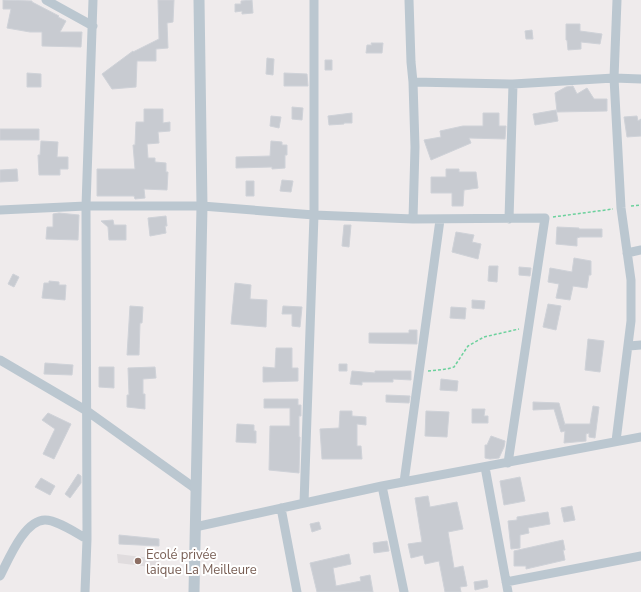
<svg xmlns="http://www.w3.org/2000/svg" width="641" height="592" font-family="'Nunito Sans',sans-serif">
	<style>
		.education { fill: #e0dcde }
		.building { fill: #c8cbd1; stroke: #cfd2d8 }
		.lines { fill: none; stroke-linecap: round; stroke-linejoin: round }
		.path { stroke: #6cd19d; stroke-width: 1.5; stroke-dasharray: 3 2; stroke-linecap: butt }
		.minor { stroke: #bbc7d0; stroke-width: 9 }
		.tertiary { stroke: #bbc7d0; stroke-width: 11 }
		.education-dot { fill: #8d6e63; stroke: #fff; stroke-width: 1.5 }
		.labels { text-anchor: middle; stroke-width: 4; stroke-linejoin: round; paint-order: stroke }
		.education-label { font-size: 13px; fill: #785e54; stroke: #fff; text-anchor: start }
	</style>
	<rect width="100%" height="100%" fill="#efebec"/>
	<path class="education" d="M117,554L159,559V568L118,563Z"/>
	<path class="building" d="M3,0L32,1V2L59,16L58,17L66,21L60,32H82L81,47L42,46V32H30L7,28L11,9H3Z
		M158,0H174L173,22L167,23L168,48L156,49V61H137L136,87L112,89L102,74L133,51V52L159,39Z
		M252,0L253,13L242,14V11L235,12V4H241V1Z
		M566,24H580V31L602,34L600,44L581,42V49L568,50L567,40H566Z
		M532,30L533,39H526L525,31Z
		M371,43H383L382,53H366L367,45H372Z
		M267,58L274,59L273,75L266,74Z
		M325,60H332V70H325Z
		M27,73L41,74V87H27Z
		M284,73L307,74L308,86H284Z
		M573,86L577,94L587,88L594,99H607V111L557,112L555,93L566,87Z
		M292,107L303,108L302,120L292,119Z
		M144,109H163V123L170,122V131L158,132L159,143L147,144L148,158H155V162L166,163V172H168L167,190L144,189L145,198L135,199L134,196H97V169H135L133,145H135L136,122H144Z
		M556,110L558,121L535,125L533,114Z
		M352,113V123H344V124L329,125L328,116Z
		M483,113H499V126H506L505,139L469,138L471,143L431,160L424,140L441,137L440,131L463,126H483Z
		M271,116L281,117L279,128L270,126Z
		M637,116L638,121L641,119V136L627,137L624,117Z
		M0,129H39V140H0Z
		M41,141L58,142L57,157H68V169H60V175H39L38,155H40Z
		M271,141L282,142V145H287V155H285V168L272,169V167L236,168V157L270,156Z
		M17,169L18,181L0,182V170Z
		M446,169H459V172H476L478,188L464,190L463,206H452V193H431V177H446Z
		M282,180L293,181L291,192L280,191Z
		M246,181H254V196H246Z
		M59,213L79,215L78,240L46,239L47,227H53V214Z
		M166,216L167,226H165L166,233L150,236L148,218Z
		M113,220L114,225H126V240H109L108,227L101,221Z
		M344,225H351L349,247L342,246Z
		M557,227L579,228V229H602V237H580L577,238V246L556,244Z
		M456,232L474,235L472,242L481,244L478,259L452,252Z
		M574,258L591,261V275H589L587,288L573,286L570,300L556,298L559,284L548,282L550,268L572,272Z
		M489,266H498L497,282L488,281Z
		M519,267L531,268L530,276L519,275Z
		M13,274L19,277L14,287L8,284Z
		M49,281L59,282V285H66L65,300L42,298L44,283H49Z
		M235,283L251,285L250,299L267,300L266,327L231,324Z
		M472,300L485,301L484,309L472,308Z
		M548,304L561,306L556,330L543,327Z
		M130,306L143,307L142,323H140L139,355H127Z
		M283,306L302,307L300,327L292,326V314H282Z
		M451,307L466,308L465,319L450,318Z
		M409,330H417V344L369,343V333H409Z
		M588,339L604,341L600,372L585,370Z
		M276,348H292V368H298V381L263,382V367L275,368Z
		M45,363L73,365L72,375L44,374Z
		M339,364H347V371H339Z
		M99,367H114V388L99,387Z
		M155,367L156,378L143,379V394H145V409L127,407V395H129L128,368Z
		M352,371L375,373V371H411V380L393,379V382H362V385L350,384Z
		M441,379L458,381L457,391L440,390Z
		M386,395L410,396L409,403L386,402Z
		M264,399H298V405H301V416H299V437H300L299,473L269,470L270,426H290V408H264Z
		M533,402L559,403L565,425V424H590L593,406L599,407L595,438L589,437V433L586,434V441L564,443L565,431L561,432L554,409L533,410Z
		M472,409H485L484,416H488V423H472Z
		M340,411H352V416L366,417V425L357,424V446H361L362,459H322L320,429L339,428Z
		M426,411L449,412L447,437L425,436Z
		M48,413L71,424L54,459L43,454L55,429L42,420Z
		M237,424L254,425V431H256V443L236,442Z
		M491,436L505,441L504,447L499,458L490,459L485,458V445H487Z
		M78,474L81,476V483L70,498L65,494Z
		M520,477L525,501L504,505L500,481Z
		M41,478L55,486L50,495L35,487Z
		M428,496L430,507L457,502L463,529L448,532L454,568L463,566L467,586L460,587L461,592H445L439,561L425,564L423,555L411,558L408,544L422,542L415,498Z
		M572,506L575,520L564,522L561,508Z
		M548,512L550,524L528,528L529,533L520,535V548L511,549L508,521L517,520V517Z
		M319,522L321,529L312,532L310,524Z
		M119,535L159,539V546L119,544Z
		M563,540L565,550H563L565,560L526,569V566H514V551Z
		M387,541L389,551L374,553L373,543Z
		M349,554L351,564L333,568L336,586L361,581L360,577L370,575L373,592H317L310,563Z
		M487,580L488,587L475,590L474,582Z"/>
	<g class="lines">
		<path class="path" d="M631,206L641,205
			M553,217L613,209
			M428,371L447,369L454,367L468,346L484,337L519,329"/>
		<path class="minor" d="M46,0L93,26
			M409,0L411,62L413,82
			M0,210L86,206H202L314,215L413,219L545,218L508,463
			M413,219L415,147L413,82L513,84L614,78L641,79
			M509,219L513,84
			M627,253L641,250
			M629,346L641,345
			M0,360L87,411L196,489
			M616,441L631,321V280L621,208L614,78L617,0
			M485,467L508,592
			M404,482L440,220
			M382,486L404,592
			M304,503L314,215V0
			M281,508L297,592
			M195,527L382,486L641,437
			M0,576C8,561 24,520 45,520C57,520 76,533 87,539
			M506,582L641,556
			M85,592L87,539L86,206L93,0"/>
		<path class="tertiary" d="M194,592L202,206L199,0"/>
	</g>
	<circle class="education-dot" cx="138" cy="561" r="4"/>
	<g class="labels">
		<g class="education-label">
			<text x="146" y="559">Ecolé privée<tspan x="146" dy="15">laique La Meilleure</tspan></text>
		</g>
	</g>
</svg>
